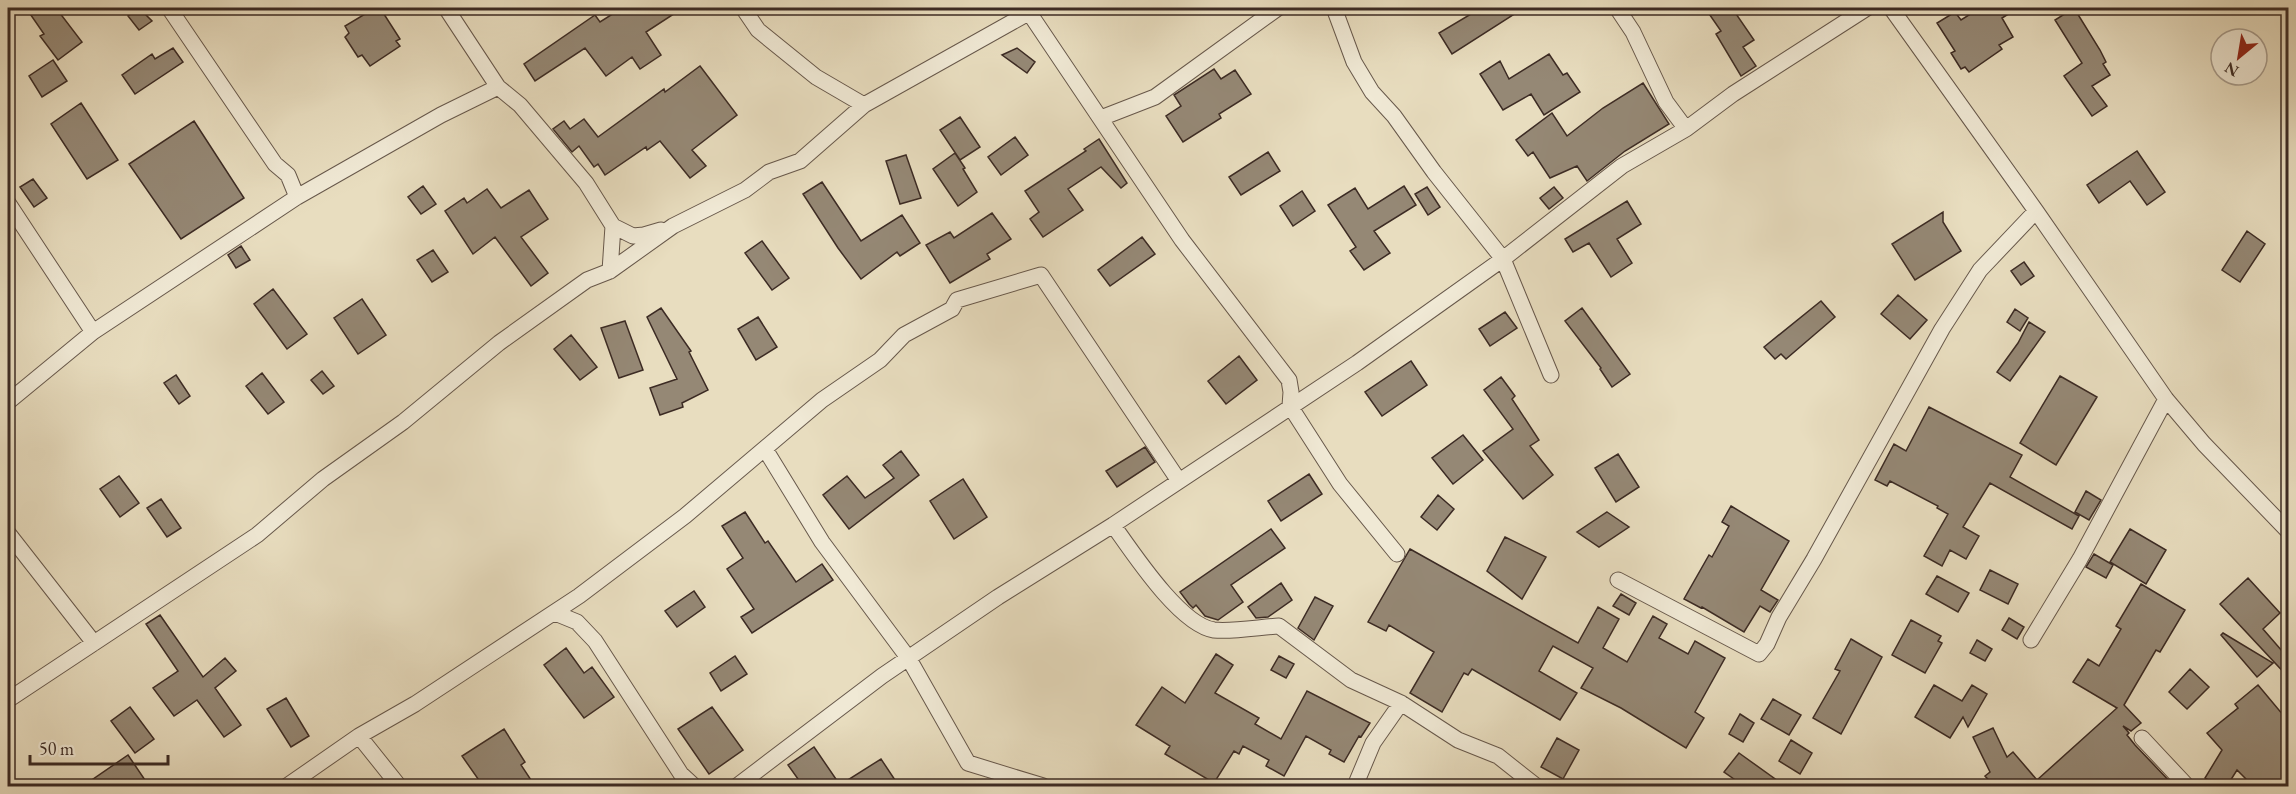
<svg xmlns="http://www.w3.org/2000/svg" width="2296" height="794" font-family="'EB Garamond',serif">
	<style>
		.building { fill: #958875; stroke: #3c2b24; stroke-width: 1.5 }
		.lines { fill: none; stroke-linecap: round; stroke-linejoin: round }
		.street-casing { stroke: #67584b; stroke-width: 17 }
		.street { stroke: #f0e9d5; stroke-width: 15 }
	</style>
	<rect width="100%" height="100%" fill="#e8ddbf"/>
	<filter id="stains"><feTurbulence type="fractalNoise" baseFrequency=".00333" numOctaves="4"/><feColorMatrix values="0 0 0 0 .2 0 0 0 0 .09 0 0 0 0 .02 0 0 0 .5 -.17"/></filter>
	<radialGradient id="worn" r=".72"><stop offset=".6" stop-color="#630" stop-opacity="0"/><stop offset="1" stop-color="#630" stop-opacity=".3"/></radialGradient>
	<path class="building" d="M26,8H56L82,42L58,60L40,36L44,34Z
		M139,8L152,21L139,30L128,16Z
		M375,8L379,14L382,11L400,39L396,41L400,46L370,66L362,55L358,57L345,37L349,33L345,26Z
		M622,8H683L646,32L661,55L640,69L632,57L606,76L585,48L535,81L524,64L595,15L600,22Z
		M1481,8H1524L1452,54L1439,33Z
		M1705,8H1732L1754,40L1743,47L1756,66L1741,76L1716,34L1721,31Z
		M1980,8H2018L2002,18L2013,37L1999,45L2002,49L1969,72L1965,67L1961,69L1951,53L1955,51L1937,23L1955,12L1961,20Z
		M2074,8L2100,50L2106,62L2103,64L2110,75L2092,86L2107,106L2092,116L2064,76L2082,63L2055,20Z
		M173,48L183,62L135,94L122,75L152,54L155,59Z
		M1017,48L1035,62L1027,73L1002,55Z
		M1549,54L1563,75L1567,73L1580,92L1544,115L1531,94L1503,110L1480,74L1500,61L1509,79Z
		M53,60L67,81L42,97L29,76Z
		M700,66L737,115L692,150L706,166L690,178L660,141L647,150L646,147L605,175L598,164L594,167L579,146L572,152L553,129L564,121L570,129L584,119L598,137L664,89L665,92Z
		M1214,69L1221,79L1235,70L1251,94L1219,114L1221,118L1183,142L1166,116L1181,106L1174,95Z
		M1643,83L1669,124L1625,151L1587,181L1577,166L1550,178L1533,152L1528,156L1516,140L1552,113L1567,136L1603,108Z
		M81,103L118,160L87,179L51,124Z
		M960,117L980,147L960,160L940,130Z
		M194,121L244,198L181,239L129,164Z
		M1015,137L1028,155L1001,175L988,157Z
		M1099,139L1127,183L1121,188L1101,167L1068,189L1083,210L1043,237L1030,219L1039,212L1025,191L1086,151L1084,149Z
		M2137,151L2165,192L2147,205L2130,181L2099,203L2087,185Z
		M1268,152L1280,171L1241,195L1229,177Z
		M955,153L965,168L963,169L977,192L958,206L933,169Z
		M906,155L921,198L900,204L886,161Z
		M33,179L47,198L34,207L20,187Z
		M822,182L861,241L902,215L920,243L900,256L897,252L861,279L838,248L803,194Z
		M423,186L436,204L421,214L408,197Z
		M1404,186L1416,205L1374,231L1390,253L1364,270L1350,251L1356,247L1328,205L1355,188L1368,209Z
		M1427,187L1440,207L1428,215L1415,194Z
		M1554,187L1563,198L1549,209L1540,198Z
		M487,189L501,208L529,190L548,219L521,237L548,273L531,286L495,237L473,254L445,211L464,198L467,203Z
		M1302,191L1315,211L1293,226L1280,206Z
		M1627,201L1641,224L1617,239L1632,263L1611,277L1589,243L1573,252L1565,239Z
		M1943,212V222L1961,251L1915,280L1892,244Z
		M992,213L1011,239L987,254L990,259L950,283L926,245L950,232L954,238Z
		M2247,231L2265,244L2240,282L2222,270Z
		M1142,237L1155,254L1110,286L1098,270Z
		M762,241L789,278L772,290L745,253Z
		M241,246L250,260L236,268L228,255Z
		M433,250L448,272L432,282L417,260Z
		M2024,262L2034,276L2021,285L2011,271Z
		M273,289L307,334L287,349L254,304Z
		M1898,295L1927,320L1910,339L1881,314Z
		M362,299L386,335L358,354L334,318Z
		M1821,301L1835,317L1786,359L1781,354L1775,359L1764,347Z
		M661,308L691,351L689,352L708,390L682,403L683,407L660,415L650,388L677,379L647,317Z
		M1582,308L1630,374L1612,387L1600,369L1601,368L1565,321Z
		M2015,309L2028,318L2020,331L2007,322Z
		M1505,312L1517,328L1490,346L1479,329Z
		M758,317L777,347L756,360L738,329Z
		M625,321L643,370L619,378L601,328Z
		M2029,322L2045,332L2010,381L1997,372L2018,343Z
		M571,335L597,367L580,380L554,349Z
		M1239,356L1257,380L1226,404L1208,381Z
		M1411,361L1427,385L1382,416L1365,392Z
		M322,371L334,386L323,394L311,380Z
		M262,373L284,402L268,414L246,386Z
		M176,375L190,396L179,404L164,383Z
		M2060,376L2097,397L2056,465L2020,443Z
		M1501,377L1515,396L1512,399L1539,440L1530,446L1553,475L1523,499L1483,451L1513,429L1484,390Z
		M1929,407L2022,455L2010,477L2079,516L2072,529L1990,483L1963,527L1979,536L1966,559L1950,550L1942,566L1924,556L1948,514L1937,508L1938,506L1890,481L1887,486L1875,480L1894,444L1906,451Z
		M1463,435L1483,460L1453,484L1432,458Z
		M1145,447L1155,462L1117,487L1106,471Z
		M901,451L919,475L849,529L823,495L847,476L865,498L894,478L883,465Z
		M1618,454L1639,487L1616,502L1595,468Z
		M1309,474L1322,494L1281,521L1268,501Z
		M119,476L139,503L120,517L100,489Z
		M963,479L987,517L954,539L930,501Z
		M2086,491L2101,500L2089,520L2075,512Z
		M1438,495L1454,509L1437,530L1421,517Z
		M161,499L181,528L167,537L147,508Z
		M1731,506L1789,541L1761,590L1778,600L1770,612L1760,606L1744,632L1702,607L1701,608L1684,599L1709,555L1712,557L1729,526L1722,522Z
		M745,512L765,543L768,541L796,582L822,564L833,580L752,633L741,617L754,609L727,569L743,558L722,526Z
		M1607,512L1629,527L1599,547L1577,532Z
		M1271,529L1285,548L1231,585L1243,602L1218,620L1205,616L1196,605L1193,608L1189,604L1180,592Z
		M2130,529L2166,550L2146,584L2110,562Z
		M1505,537L1546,557L1522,599L1487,571Z
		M1410,549L1578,643L1598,607L1619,619L1603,648L1627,662L1653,616L1667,624L1659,638L1688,654L1695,641L1725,658L1695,712L1704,718L1686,748L1621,708L1581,688L1593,668L1553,646L1539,671L1577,693L1560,720L1472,669L1468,675L1464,673L1442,712L1410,693L1434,652L1389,625L1386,631L1368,622Z
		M2094,554L2113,565L2106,578L2086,567Z
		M1990,570L2018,584L2008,604L1980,590Z
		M1937,576L1969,593L1958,612L1926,594Z
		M2248,578L2280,613L2263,629L2289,659V678L2220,604Z
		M1281,583L1292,600L1268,617L1256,618L1248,607Z
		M2141,584L2185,610L2160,652L2156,650L2124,705L2141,723L2131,731L2123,726L2129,733L2127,735L2135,745L2174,786H1994L1985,776L1990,772L1973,737L1993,728L2007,757L2013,752L2037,780L2117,708L2073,682L2088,659L2099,666L2121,629L2116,626Z
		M694,591L705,607L677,627L665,611Z
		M1621,594L1636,603L1629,615L1613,606Z
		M1315,597L1333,606L1314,640L1298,628Z
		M160,615L203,677L225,658L236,671L215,688L241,725L224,737L197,700L174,716L153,688L178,671L146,624Z
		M2009,618L2024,627L2017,639L2002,630Z
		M1911,620L1941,636L1938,641L1942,643L1925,673L1892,655Z
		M2223,633L2273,663L2257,677L2221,635Z
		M1851,639L1882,657L1841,734L1813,718L1840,671L1835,669Z
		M1977,640L1992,649L1985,661L1970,653Z
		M566,648L584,673L592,667L614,697L584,718L544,665Z
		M1216,654L1233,665L1215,693L1259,718L1255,724L1281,739L1307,691L1370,723L1361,737L1359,736L1344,762L1329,754L1331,750L1306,736L1284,776L1266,766L1269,760L1243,746L1239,754L1234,751L1214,783L1165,754L1170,746L1136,725L1162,687L1185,703Z
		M735,656L747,674L721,691L710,673Z
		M1279,656L1294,664L1286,678L1271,670Z
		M2190,669L2209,687L2187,709L2169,692Z
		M1934,685L1962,701L1972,685L1987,694L1968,727L1963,717L1950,738L1915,717Z
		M2258,685L2289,722V781L2283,786H2253L2237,770L2227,786H2219L2205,778L2222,750L2207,733L2238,708L2235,704Z
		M286,698L309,736L291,747L267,709Z
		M1773,699L1801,715L1789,735L1761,719Z
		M130,707L154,739L135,753L111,721Z
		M712,707L743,750L709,774L678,729Z
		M1740,714L1754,723L1743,742L1729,734Z
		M504,729L525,762L521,765L535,786H483L462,756Z
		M1557,738L1579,750L1563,779L1541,767Z
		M1791,740L1812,753L1800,774L1779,761Z
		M814,747L840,785L881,759L899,786H803L788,765Z
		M1739,753L1785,786H1744L1724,772Z
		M128,755L145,780L135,786H83Z"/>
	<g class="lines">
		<g class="street-casing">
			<path id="street" d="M169,8L275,164L288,175L297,197
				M446,8L498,87L520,105L586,183L613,226L633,236L644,235L661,230
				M743,8L758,30L816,77L864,105
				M1026,8L1182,240L1289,380L1291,392L1290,406L1340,484L1397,554
				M1334,8L1354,62L1372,92L1394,116L1434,172L1503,259L1551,375
				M1617,8L1633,32L1666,102L1686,129
				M1891,8L2036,211L2166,399L2204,444L2288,531
				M1101,118L1155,97L1278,8
				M8,203L93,332
				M610,271L613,226
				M8,402L93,332L297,197L441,115L498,87
				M765,449L822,542L909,659L968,763L1043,786
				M1113,525C1133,553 1180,625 1214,630C1232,632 1261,627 1279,626L1351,680L1401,703L1458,740L1498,756L1536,786
				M8,533L94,643
				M1618,580L1759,654L1767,644L1779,617L1814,559L1942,329L1980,270L2036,211
				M555,613L577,622L595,641L681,774L694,786
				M2031,640L2080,559L2166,399
				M8,700L257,535L323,479L403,422L499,343L587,280L610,271L673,226L745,190L769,172L800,161L864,105L1030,12
				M359,736L399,786
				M2142,738L2187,786
				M287,786L359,736L415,704L579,596L685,516L822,400L880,360L904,335L952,309L957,300L1041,275L1179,481
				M737,786L882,676L998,597L1113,525L1357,363L1503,259L1622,166L1686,129L1733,94L1867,8
				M1355,786L1373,743L1401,703"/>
		</g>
		<use href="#street" class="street"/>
	</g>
	<rect width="2296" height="794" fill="none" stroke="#e8ddbf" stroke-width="30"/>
	<rect x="9" y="9" width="2278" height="776" fill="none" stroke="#3c2b24" stroke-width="3"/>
	<rect x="15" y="15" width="2266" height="764" fill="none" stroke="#3c2b24" stroke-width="1.5"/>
	<g transform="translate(2239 57) rotate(210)"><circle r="28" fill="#f0e9d5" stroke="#a89d8e" stroke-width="1.5"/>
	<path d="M0-4.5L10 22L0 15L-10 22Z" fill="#8f2418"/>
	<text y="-9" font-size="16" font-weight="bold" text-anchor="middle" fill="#3c2b24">N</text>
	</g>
	<path d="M30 755v9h138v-9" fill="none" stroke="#3c2b24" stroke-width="3"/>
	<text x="39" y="755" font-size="18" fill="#3c2b24" stroke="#f0e9d5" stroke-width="4.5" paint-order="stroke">50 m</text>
	<rect width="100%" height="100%" filter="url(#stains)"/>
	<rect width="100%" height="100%" fill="url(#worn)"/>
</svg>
